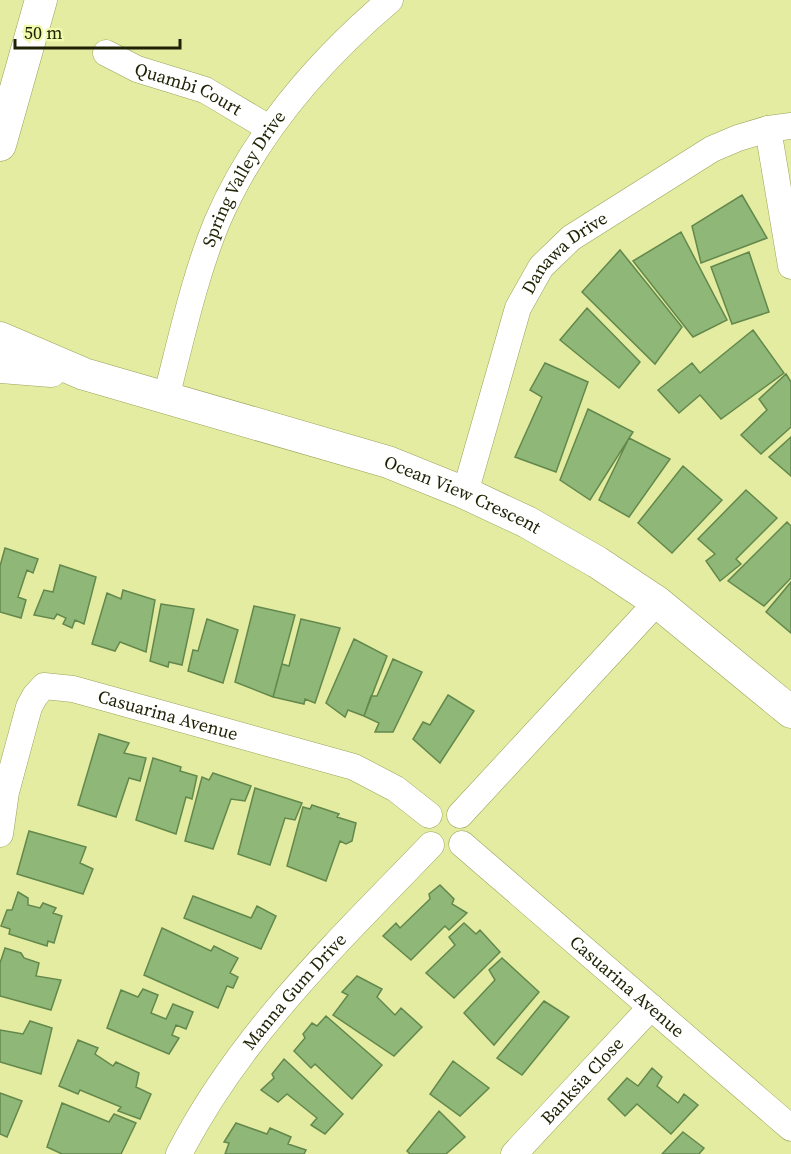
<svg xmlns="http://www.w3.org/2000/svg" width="791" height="1154" font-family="'Source Serif 4',serif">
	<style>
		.building { fill: #8fb778; stroke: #63884b; stroke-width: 1.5 }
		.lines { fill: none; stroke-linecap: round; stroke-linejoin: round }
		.minor-casing { stroke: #9ba35a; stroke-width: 27 }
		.tertiary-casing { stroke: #9ba35a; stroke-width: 33 }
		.minor { stroke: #fff; stroke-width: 26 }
		.tertiary { stroke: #fff; stroke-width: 32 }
		.labels { text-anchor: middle; stroke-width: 4.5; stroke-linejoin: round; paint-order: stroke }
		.street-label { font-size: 18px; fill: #1f2103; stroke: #f0faae }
	</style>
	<rect width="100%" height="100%" fill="#e3eca1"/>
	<path class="building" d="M742,195L767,238L701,263L692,226Z
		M681,232L727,320L693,337L633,261Z
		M620,250L682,327L655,364L582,292Z
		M749,252L769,312L732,324L711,267Z
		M587,308L640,362L619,388L560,340Z
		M753,330L784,373L721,419L700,395L679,413L658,390L692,363L700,373Z
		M545,363L588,382L556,472L515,457L542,397L530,390Z
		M786,374L791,382V427L761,454L741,435L767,410L759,399Z
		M588,409L633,432L590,500L560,480Z
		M791,437V476L769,457Z
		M629,438L670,459L629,517L599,500Z
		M683,466L722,500L672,553L638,523Z
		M746,490L777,518L736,559L741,564L720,581L706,561L715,554L698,539Z
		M787,522L791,526V578L764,606L728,581Z
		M5,548L38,559L33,573L27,570L18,597L26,600L21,618L0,612V566Z
		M60,565L96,577L84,624L75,620L72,628L63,624L66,618L57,614L54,619L34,615L44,590L53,592Z
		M791,582V633L766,612Z
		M123,590L155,600L146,652L120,642L115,651L92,644L107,593L121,599Z
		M161,604L194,609L182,665L169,662L168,667L150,661Z
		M254,606L295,615L273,697L235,682Z
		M207,619L238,630L223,683L188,671L193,650L198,651Z
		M301,619L340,628L315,703L305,699L304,704L273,697L282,664L289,666Z
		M354,639L387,656L364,716L348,710L345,717L326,703Z
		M393,659L422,672L393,732H375L379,723L364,716L371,696H377Z
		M448,695L474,711L440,763L413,739L423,722L430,725Z
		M99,734L129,743L124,753L146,758L140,781L129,778L116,817L78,805Z
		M153,758L181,767L180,771L197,776L192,799L186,797L176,834L136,820Z
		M213,773L251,786L245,801L231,799L213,849L185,841L202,777L209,780Z
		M255,788L302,803L295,820L285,818L270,865L238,854Z
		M312,805L339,814L337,817L356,823L352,841L346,844L340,841L326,881L287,866L303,807L310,809Z
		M29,831L86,847L80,863L93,869L83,894L17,874Z
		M440,885L454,899L452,904L467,913L449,930L445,926L411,960L383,936L396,923L400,928L430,899L429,894Z
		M18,892L28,898V905L40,908L43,903L56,908L53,913L62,916L54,943L48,941L47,946L9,934L10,929L1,926L7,910H12Z
		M193,896L251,918L257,906L276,916L261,949L184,918Z
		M464,923L476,934L480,930L500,952L454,998L426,973L455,945L449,937Z
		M162,928L211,951L214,946L238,958L230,973L238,977L233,988L227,986L218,1008L144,975Z
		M5,948L21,953L24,958L39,963L36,976L61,980L51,1010L0,996V963Z
		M502,958L539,992L494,1045L464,1013L495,980L489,970Z
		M357,976L382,989L377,997L395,1015L401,1008L422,1027L394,1056L333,1015L348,995L342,992Z
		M143,989L158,995L151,1013L166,1019L173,1004L193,1012L186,1029L176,1025L172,1035L179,1038L169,1054L107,1028L121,990L138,997Z
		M544,1001L569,1017L522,1075L497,1058Z
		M326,1016L382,1065L352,1099L315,1064L311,1068L294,1051L305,1038L303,1034L312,1023L317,1026Z
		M30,1021L52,1028L41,1074L0,1062V1030L23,1034Z
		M78,1040L98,1048L95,1054L113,1066L116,1062L139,1073L136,1087L151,1094L140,1119L118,1111L121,1107L80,1090L78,1094L59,1086Z
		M284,1059L343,1114L325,1134L311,1125L317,1118L287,1094L278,1102L261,1090L274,1078L272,1074Z
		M453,1061L489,1088L460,1116L430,1094Z
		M652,1068L662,1077L657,1086L678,1103L684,1094L698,1105L671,1134L637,1104L625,1116L608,1099L627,1078L638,1086Z
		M0,1093L22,1101L7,1137L0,1134Z
		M62,1103L109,1122L114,1114L136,1123L121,1154H62L47,1147Z
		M439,1111L465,1137L446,1154H410L407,1151Z
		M236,1123L267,1134L270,1128L291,1137L288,1144L306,1150L304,1154H225L229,1143L224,1142Z
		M683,1132L704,1148L699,1154H662Z"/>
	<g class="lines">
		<g class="minor-casing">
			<g id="minor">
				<path id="s1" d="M106,53L137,69L205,90L269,128"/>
				<path d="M768,129L791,266"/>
				<path id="s2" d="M166,398C181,340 194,278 217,222C255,134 317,62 390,0"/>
				<path id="s3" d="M465,493L518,308L541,267L571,238L712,149L738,138L768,129L791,126"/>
				<path d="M460,815L657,602"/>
				<path id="s4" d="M0,834L6,792L29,707L35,696L44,686L73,689L354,767L396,789L429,815"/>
				<path id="s5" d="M462,844L791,1128"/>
				<path id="s6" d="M179,1154C241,1033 338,942 431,845"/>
				<path id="s7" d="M514,1154L651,1007"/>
			</g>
		</g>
		<g class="tertiary-casing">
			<g id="tertiary">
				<path d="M0,145L41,0"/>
				<path id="s8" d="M0,338L84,374L388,462L465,493L527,522L597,562L657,602L791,712"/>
				<path d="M0,367L51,371"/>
			</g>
		</g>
		<use href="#minor" class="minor"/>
		<use href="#tertiary" class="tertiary"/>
	</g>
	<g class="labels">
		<g class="street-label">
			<text dy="6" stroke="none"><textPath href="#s1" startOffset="90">Quambi Court</textPath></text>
			<text dy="6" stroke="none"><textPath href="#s2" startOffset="234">Spring Valley Drive</textPath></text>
			<text dy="6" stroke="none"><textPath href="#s3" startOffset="266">Danawa Drive</textPath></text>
			<text dy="6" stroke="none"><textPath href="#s8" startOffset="489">Ocean View Crescent</textPath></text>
			<text dy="6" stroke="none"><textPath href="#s4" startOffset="284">Casuarina Avenue</textPath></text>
			<text dy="6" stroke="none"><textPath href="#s5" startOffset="218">Casuarina Avenue</textPath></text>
			<text dy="6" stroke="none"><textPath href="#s6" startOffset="200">Manna Gum Drive</textPath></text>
			<text dy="6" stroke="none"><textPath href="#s7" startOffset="100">Banksia Close</textPath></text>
		</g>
	</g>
	<path d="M15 39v9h165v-9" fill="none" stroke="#1f2103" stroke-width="3"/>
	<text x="24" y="39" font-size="18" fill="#1f2103" stroke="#f0faae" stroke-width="4.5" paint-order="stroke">50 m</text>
</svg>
